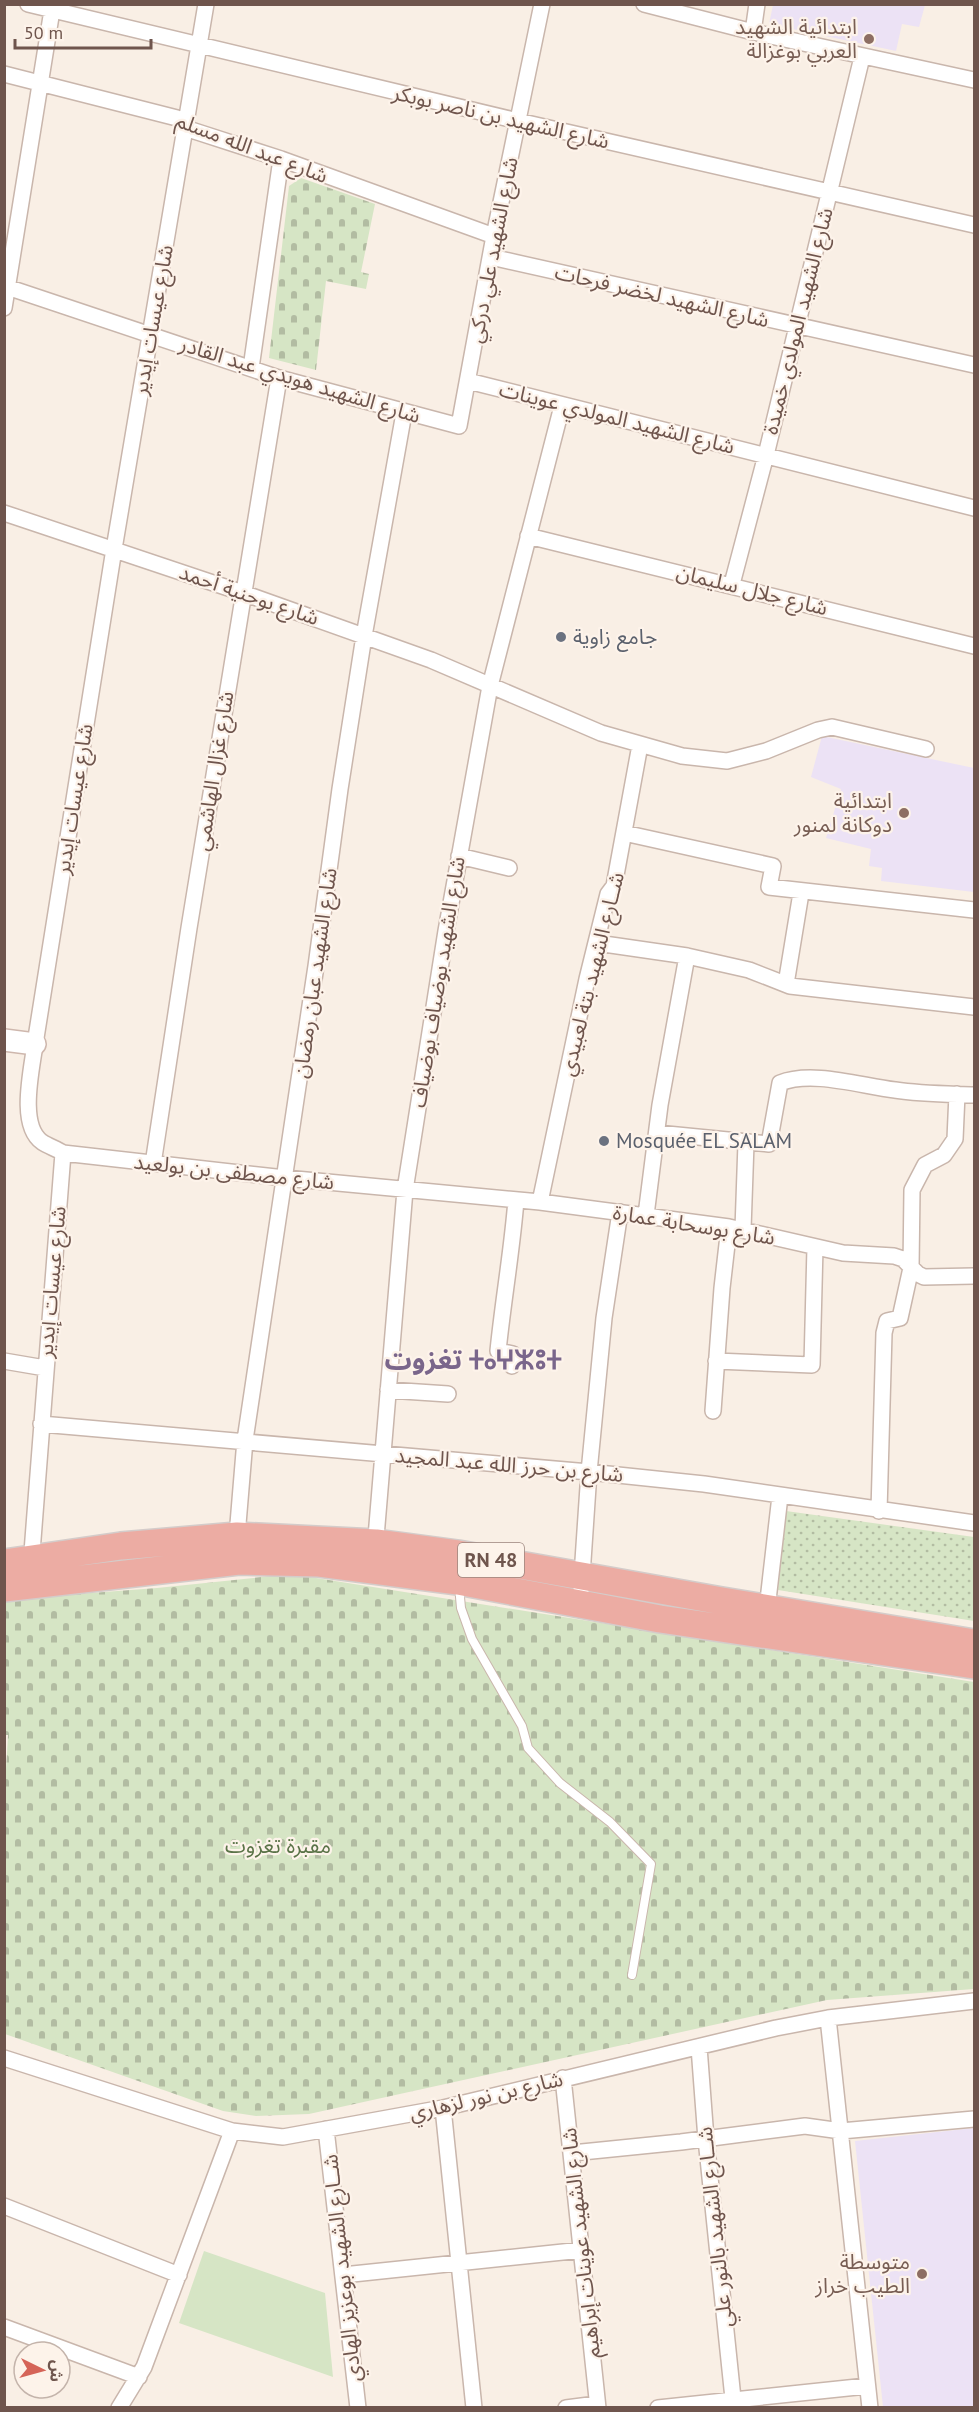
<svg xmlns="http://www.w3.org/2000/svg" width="979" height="2412" font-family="'PT Sans','Noto Sans Arabic','Noto Sans Tifinagh',sans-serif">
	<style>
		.education { fill: #ece2f5 }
		.grass { fill: url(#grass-dots) }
		.cemetery { fill: url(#cemetery-stones) }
		.pitch { fill: #d6e5c5 }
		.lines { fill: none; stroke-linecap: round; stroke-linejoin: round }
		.lane-casing { stroke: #c9b6ac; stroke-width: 10 }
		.street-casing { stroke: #c9b6ac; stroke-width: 18 }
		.secondary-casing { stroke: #ceb7ad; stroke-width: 24 }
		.highway-casing { stroke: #d4ccca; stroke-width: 30 }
		.lane { stroke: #fff; stroke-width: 8 }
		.street { stroke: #fff; stroke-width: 15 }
		.secondary { stroke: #fff; stroke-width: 21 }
		.highway { stroke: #ecaca3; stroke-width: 27 }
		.education-dot { fill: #8d6e63; stroke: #fdf3ea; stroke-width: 2 }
		.worship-dot { fill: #6b7280; stroke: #fdf3ea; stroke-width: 2 }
		.labels { text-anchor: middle; stroke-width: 4.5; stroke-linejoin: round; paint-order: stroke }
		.shield { fill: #fdf3ea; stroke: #9a847c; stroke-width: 1.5 }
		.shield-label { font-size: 20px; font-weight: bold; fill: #6f554d }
		.education-label { font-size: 21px; fill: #785e54; stroke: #fdf3ea; text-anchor: end }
		.street-label { font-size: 21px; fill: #6f554d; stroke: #fdf3ea }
		.worship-label { font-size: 21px; fill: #5b616d; stroke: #fdf3ea; text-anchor: start }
		.park-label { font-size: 21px; fill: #5a7347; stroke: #fdf3ea }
		.district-label { font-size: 27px; font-weight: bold; fill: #7a668b; stroke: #fdf3ea }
	</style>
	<defs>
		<pattern id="grass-dots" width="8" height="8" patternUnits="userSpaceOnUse" patternTransform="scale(1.5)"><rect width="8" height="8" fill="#d6e5c5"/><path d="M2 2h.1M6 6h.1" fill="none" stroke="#b2bca2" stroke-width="1.8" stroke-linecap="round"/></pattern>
		<pattern id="cemetery-stones" width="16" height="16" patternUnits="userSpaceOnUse" patternTransform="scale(1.5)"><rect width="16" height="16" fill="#d6e5c5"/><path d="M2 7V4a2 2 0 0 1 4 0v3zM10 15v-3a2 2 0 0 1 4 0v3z" fill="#b2bca2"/></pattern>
	</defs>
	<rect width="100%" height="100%" fill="#f9efe5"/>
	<path class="education" d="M773,5V4L925,5L919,27L902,24L896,51L769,24Z
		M822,736L974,768V892L881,881L882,868L869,866L871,849L826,838L841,789L811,777Z
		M974,2128V2407H883L855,2141Z"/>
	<path class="grass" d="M786,1511L974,1537V1621L778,1590Z"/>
	<path class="cemetery" d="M301,178L375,204L361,272L369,274L366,289L326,281L316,370L269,358L289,186Z
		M291,1574L974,1682V1989L827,2000L309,2114L256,2116L223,2111L5,2034L4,1805L8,1735H5V1601L25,1598L157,1588Z"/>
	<path class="pitch" d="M204,2251L325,2293L333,2377L179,2323Z"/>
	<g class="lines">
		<g class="lane-casing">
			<path id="lane" d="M459,1586L461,1608L472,1639L522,1726L528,1748L560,1783L610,1822L651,1864L632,1975"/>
		</g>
		<g class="street-casing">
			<path id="street" d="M28,4L518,121L974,225
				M644,4L753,32L974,80
				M753,32L757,4
				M4,74L177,118L185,128L281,159L494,236
				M491,257L974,365
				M4,286L279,378L459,426L494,236L542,4
				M4,308L53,4
				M251,368L281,159
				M468,381L974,508
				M4,513L243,593L431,660L601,733L682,756L727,761L766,751L818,730L832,727L926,749
				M528,536L974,646
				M732,584L766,455L862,57
				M624,833L773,866L769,887L974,910
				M459,856L509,868
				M597,943L687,956L749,970L790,986L974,1007
				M786,984L801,893
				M657,1133L769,1144L780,1083C812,1070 861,1086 895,1090C921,1094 948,1094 974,1095
				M63,1153L285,1178L540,1202L729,1227L843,1253L894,1256L903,1259L918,1274L924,1277L974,1276
				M153,1164L189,928L279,378
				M540,1202L587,979L608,894L614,886L640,745
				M646,1215L660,1105L687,956
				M743,1229L746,1143
				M4,1361L45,1368
				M716,1361L812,1365L815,1247
				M512,1366L513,1354L498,1351C503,1301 512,1251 516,1200
				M388,1390L448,1394
				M713,1411L722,1288L729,1227
				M41,1424L589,1472L704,1484L974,1523
				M879,1511L884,1333L887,1321L900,1318L911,1268L912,1190L925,1165L944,1155L955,1139L957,1094
				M237,1536L245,1440L316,966L340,789L364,636L404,413
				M375,1549L405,1190L446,931L490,686L562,406
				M31,1565L63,1153C57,1149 48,1146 42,1142C18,1125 32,1069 35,1044L114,549L206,4
				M580,1605L589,1472L604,1318L620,1212
				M767,1609L780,1496
				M828,2018L870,2408
				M699,2047L706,2139L734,2408
				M4,2058L232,2131L283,2137L443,2108L776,2028L828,2018L974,2001
				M563,2078L598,2408
				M443,2108L474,2408
				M326,2129L358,2408
				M572,2153L681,2142L805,2126L841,2131L974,2119
				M4,2206L179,2275
				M343,2275L582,2250
				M4,2327L139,2377
				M119,2408L144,2367L232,2131
				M566,2408L597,2404
				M658,2408L867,2386"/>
		</g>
		<g class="secondary-casing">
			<path id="secondary" d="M4,1040L35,1044"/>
		</g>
		<g class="highway-casing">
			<path id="highway" d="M4,1563L121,1546L237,1536L376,1543L458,1554L722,1601L974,1643
				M4,1588L239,1561L319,1563L458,1581L660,1619L974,1665"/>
		</g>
		<use href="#lane" class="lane"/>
		<use href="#street" class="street"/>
		<use href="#secondary" class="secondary"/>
		<use href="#highway" class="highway"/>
	</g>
	<g class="education-dot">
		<circle cx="869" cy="39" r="6"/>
		<circle cx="904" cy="813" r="6"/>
		<circle cx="922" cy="2274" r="6"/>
	</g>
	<g class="worship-dot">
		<circle cx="561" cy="637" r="6"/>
		<circle cx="604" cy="1141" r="6"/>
	</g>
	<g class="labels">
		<rect class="shield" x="458" y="1543" width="66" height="34" rx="4.5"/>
		<g class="shield-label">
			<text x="491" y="1567">RN 48</text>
		</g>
		<g class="education-label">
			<text x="857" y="34">ابتدائية الشهيد<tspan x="857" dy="24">العربي بوغزالة</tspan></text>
			<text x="892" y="808">ابتدائية<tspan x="892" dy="24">دوكانة لمنور</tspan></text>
			<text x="910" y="2269">متوسطة<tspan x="910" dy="24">الطيب خراز</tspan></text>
		</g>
		<g class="street-label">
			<text transform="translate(501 117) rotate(13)" y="7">شارع الشهيد بن ناصر بوبكر</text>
			<text transform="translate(252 148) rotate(21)" y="7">شارع عبد الله مسلم</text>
			<text transform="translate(493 250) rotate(-79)" y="7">شارع الشهيد علي دركي</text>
			<text transform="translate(662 296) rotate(13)" y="7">شارع الشهيد لخضر فرحات</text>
			<text transform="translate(153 320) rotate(-80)" y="7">شارع عيسات إيدير</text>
			<text transform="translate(798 321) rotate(-76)" y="7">شارع الشهيد المولدي خميدة</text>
			<text transform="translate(300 380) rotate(17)" y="7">شارع الشهيد هويدي عبد القادر</text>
			<text transform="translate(617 418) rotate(14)" y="7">شارع الشهيد المولدي عوينات</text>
			<text transform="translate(752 590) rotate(14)" y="7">شارع جلال سليمان</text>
			<text transform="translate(249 595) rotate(19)" y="7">شارع بوحنية أحمد</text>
			<text transform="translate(214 771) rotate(-81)" y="7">شارع غزال الهاشمي</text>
			<text transform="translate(74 799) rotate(-81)" y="7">شارع عيسات إيدير</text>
			<text transform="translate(315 973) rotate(-82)" y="7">شارع الشهيد عبان رمضان</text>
			<text transform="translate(592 974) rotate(-76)" y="7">شــارع الشهيد بتة لعبيدي</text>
			<text transform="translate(438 982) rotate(-81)" y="7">شارع الشهيد بوضياف بوضياف</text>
			<text transform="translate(234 1172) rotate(6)" y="7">شارع مصطفى بن بولعيد</text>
			<text transform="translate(694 1225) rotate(9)" y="7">شارع بوسحابة عمارة</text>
			<text transform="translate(52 1282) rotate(-85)" y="7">شارع عيسات إيدير</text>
			<text transform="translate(509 1465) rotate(5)" y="7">شارع بن حرز الله عبد المجيد</text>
			<text transform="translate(486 2096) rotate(-13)" y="7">شارع بن نور لزهاري</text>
			<text transform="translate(715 2227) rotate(-96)" y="7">شــارع الشهيد بالنور علي</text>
			<text transform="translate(581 2243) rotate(-96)" y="7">شارع الشهيد عوينات إبراهيم</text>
			<text transform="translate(342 2268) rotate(-96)" y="7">شــارع الشهيد بوعزيز الهادي</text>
		</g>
		<g class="worship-label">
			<text x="573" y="644">جامع زاوية</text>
			<text x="616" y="1148">Mosquée EL SALAM</text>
		</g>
		<g class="park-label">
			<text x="278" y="1853">مقبرة تغزوت</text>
		</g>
		<g class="district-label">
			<text x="473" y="1369">تغزوت ⵜⴰⵖⵣⵓⵜ</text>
		</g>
	</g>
	<rect width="979" height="2412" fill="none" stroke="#6f554d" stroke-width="12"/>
	<g transform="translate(42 2370) rotate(95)"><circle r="28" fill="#fdf3ea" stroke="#c4b4ab" stroke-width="1.5"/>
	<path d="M0-4.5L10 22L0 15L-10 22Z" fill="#d56458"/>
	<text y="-9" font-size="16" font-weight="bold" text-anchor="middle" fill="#6f554d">ش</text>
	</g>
	<path d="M15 39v9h136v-9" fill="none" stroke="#6f554d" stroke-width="3"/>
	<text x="24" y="39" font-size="18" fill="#6f554d" stroke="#fdf3ea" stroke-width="4.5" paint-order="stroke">50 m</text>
</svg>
